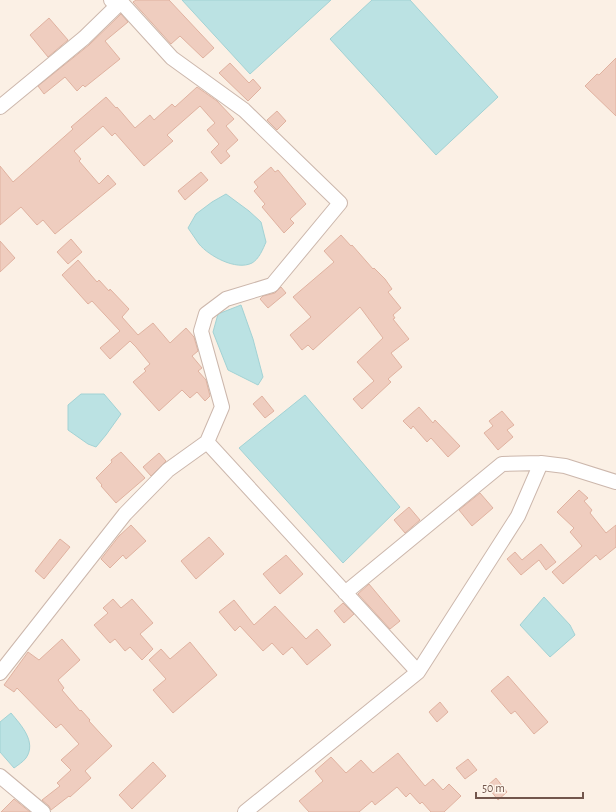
<svg xmlns="http://www.w3.org/2000/svg" width="616" height="812" font-family="'Alegreya Sans',sans-serif">
	<style>
		.water { fill: #bbe2e3; stroke: #a2d2d4 }
		.building { fill: #efcdbf; stroke: #e0b2a0 }
		.lines { fill: none; stroke-linecap: round; stroke-linejoin: round }
		.minor-casing { stroke: #ccb7ac; stroke-width: 16 }
		.minor { stroke: #fff; stroke-width: 14 }
	</style>
	<rect width="100%" height="100%" fill="#fbf0e5"/>
	<path class="water" d="M182,0H331L250,74Z
		M372,0H410L498,97L436,155L330,39Z
		M226,194L249,211L261,222L266,242C263,249 259,259 252,263C236,271 209,256 199,244C195,239 192,233 188,228L196,214L212,202Z
		M241,305L253,339L263,377L258,385L228,370L213,332L218,314Z
		M81,394H104L121,414L106,435L96,447L88,444L68,430V405Z
		M305,395L400,507L343,563L239,448Z
		M544,597L570,625L575,635L550,657L520,625Z
		M11,713C21,725 37,742 26,758C23,762 18,765 14,768L0,752V722Z"/>
	<path class="building" d="M136,0H169L214,48L203,58L180,36L171,44L133,2Z
		M121,14L128,22L105,41L120,59L85,87L83,85L77,91L65,77L44,94L38,86L89,45Z
		M49,18L68,40L48,57L30,35Z
		M616,58V116L585,86L597,74L599,75Z
		M230,63L249,83L253,79L261,88L248,101L219,73Z
		M197,87L217,101L234,119L226,126L238,140L226,151L230,156L221,164L211,152L219,144L207,130L215,123L200,106L167,135L173,141L144,166L115,133L112,136L103,126L74,151L81,159L79,161L99,184L108,175L116,184L55,234L43,220L37,225L21,207L0,225V166L13,182L73,129L71,127L106,97L116,108L117,107L135,128L150,115L154,120L172,104L175,107Z
		M277,111L286,121L277,130L267,120Z
		M271,167L275,172L278,170L306,204L290,219L294,223L284,233L262,207L265,204L254,191L258,187L254,182Z
		M201,172L208,180L185,200L178,191Z
		M341,235L351,246L352,245L373,269L374,268L385,279L392,289L388,292L401,308L393,315L395,318L393,319L409,339L391,353L402,367L388,379L391,382L362,409L353,399L374,381L357,362L383,338L360,307L313,350L308,345L302,350L290,335L311,317L293,297L334,262L324,251Z
		M71,239L82,252L68,264L57,252Z
		M0,241L15,258L0,272Z
		M78,260L97,282L99,280L109,291L110,289L129,309L122,317L138,335L153,323L170,343L186,328L194,337L198,351L192,356L202,368L198,371L206,380L210,396L205,401L197,392L190,398L182,390L159,411L133,382L146,371L144,369L150,364L136,347L130,341L110,359L100,348L120,331L92,301L88,304L62,275Z
		M281,287L286,293L268,308L260,299L263,296L275,293Z
		M262,396L274,411L265,418L253,404Z
		M419,407L433,423L435,420L460,446L448,457L431,438L427,442L413,426L411,429L403,421Z
		M502,411L514,425L507,430L513,437L498,450L484,433L493,426L489,421Z
		M121,452L145,478L116,503L101,486L102,485L96,478L112,462L111,460Z
		M159,453L166,461L151,476L143,467Z
		M579,490L588,498L584,501L592,510L590,513L606,533L616,525V547L600,560L596,555L563,584L552,572L582,546L570,532L574,528L557,512Z
		M480,493L493,508L472,526L459,510Z
		M409,507L420,520L405,533L394,520Z
		M131,525L146,541L126,559L123,555L110,568L101,559L119,536Z
		M209,537L224,554L196,579L181,561Z
		M60,539L70,547L44,579L35,571Z
		M541,544L556,562L546,570L539,560L521,575L507,559L515,552L522,560Z
		M286,555L303,574L280,594L263,574Z
		M369,584L400,621L390,629L358,594Z
		M113,599L121,608L132,599L153,623L140,634L153,649L142,660L130,647L125,651L115,639L110,643L94,625L108,613L103,608Z
		M234,600L254,625L275,606L306,639L317,629L331,645L307,665L292,647L283,655L272,643L263,651L240,626L235,631L219,612Z
		M343,603L354,614L344,623L334,611Z
		M62,639L80,660L58,680L64,688L62,690L80,711L81,710L90,720L89,721L112,746L85,771L91,778L70,797L69,796L51,810L49,806L42,800L60,786L57,783L71,770L61,760L79,744L61,724L56,728L17,688L14,692L4,685L28,652L39,660Z
		M190,642L217,675L173,713L153,690L166,679L149,660L161,649L170,659Z
		M508,676L548,722L534,734L515,711L511,714L491,691Z
		M440,702L448,712L437,722L429,712Z
		M398,753L425,786L433,779L443,790L449,784L461,796L444,812H431L422,802L420,804L410,793L406,797L397,787L375,805L372,801L359,812H309L299,801L323,781L315,771L331,757L346,773L361,760L373,773Z
		M468,759L477,770L465,779L456,768Z
		M153,762L166,776L132,809L119,795Z
		M496,778L507,792L498,800L487,786Z
		M14,799L30,812H1Z"/>
	<g class="lines">
		<g class="minor-casing">
			<path id="minor" d="M111,0L114,3L121,2L172,58L244,110L340,203L272,285L226,299L206,314L201,331L222,407L207,442L418,672
				M0,107L84,38L121,2
				M345,593L502,464L541,463
				M0,673L125,514L168,470L207,442
				M0,776L43,812
				M245,812L418,672L518,516L541,463L565,466L616,482"/>
		</g>
		<use href="#minor" class="minor"/>
	</g>
	<path d="M476 792v6h107v-6" fill="none" stroke="#72564c" stroke-width="2"/>
	<text x="482" y="792" font-size="12" fill="#72564c" stroke="#fef5eb" stroke-width="3" paint-order="stroke">50 m</text>
</svg>
